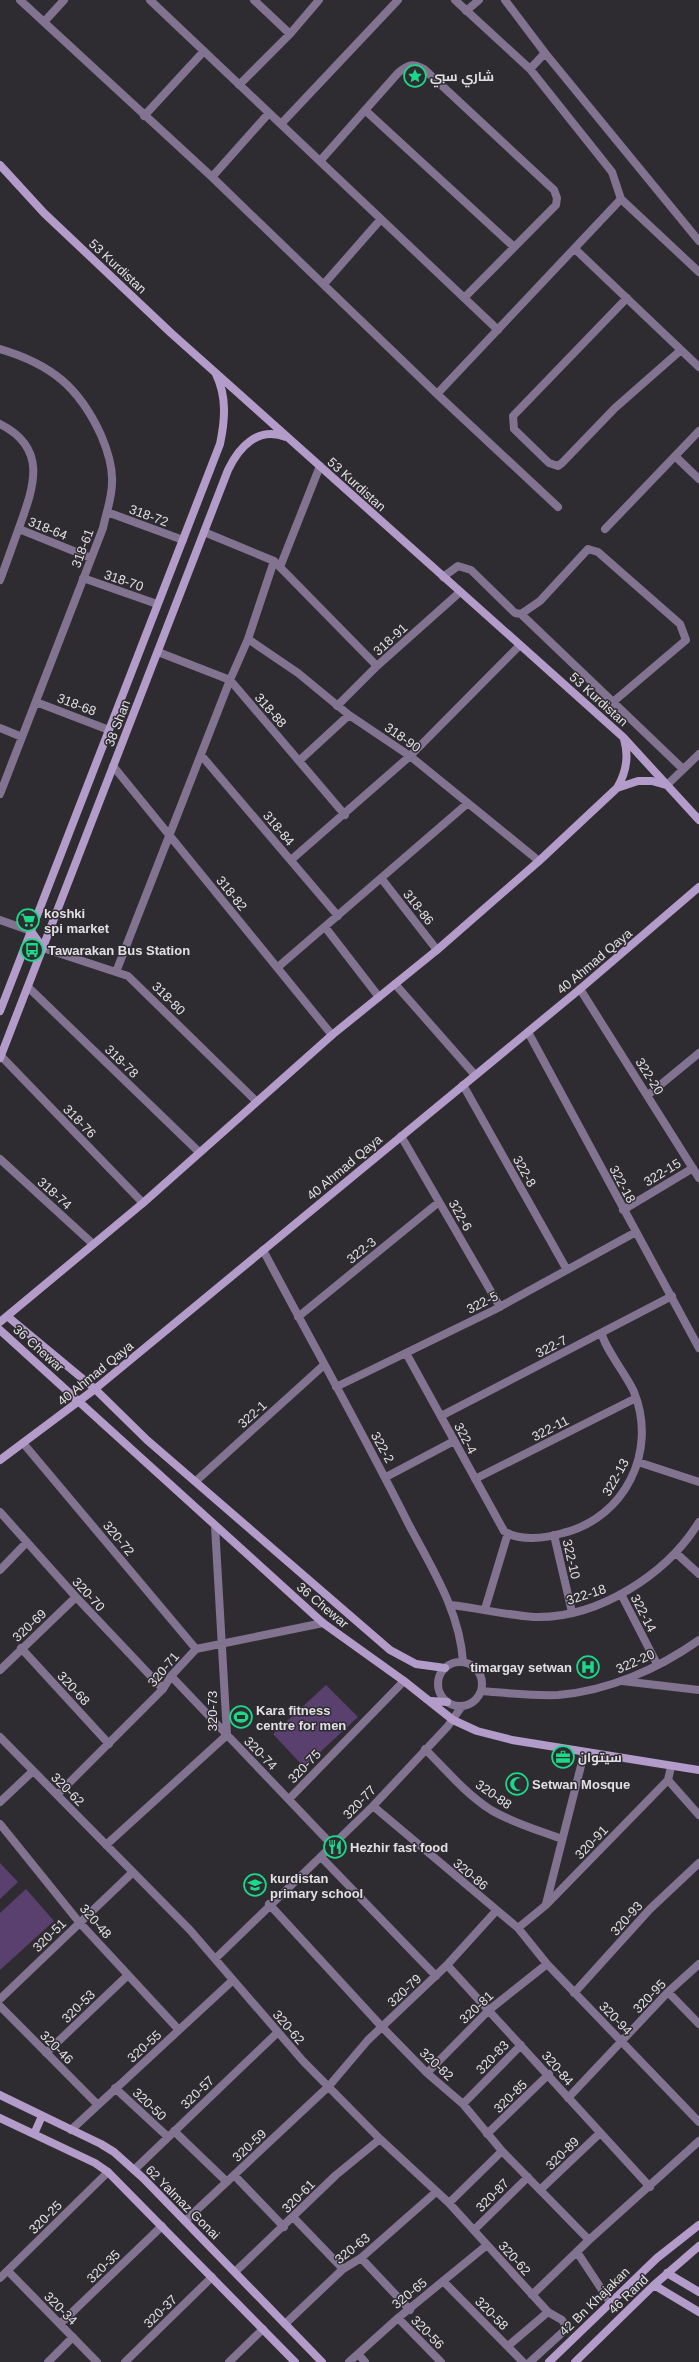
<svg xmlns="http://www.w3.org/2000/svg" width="699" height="2362" font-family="Helvetica,Cairo,sans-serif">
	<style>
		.green { fill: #59406f }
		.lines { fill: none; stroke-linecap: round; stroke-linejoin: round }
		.street { stroke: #827491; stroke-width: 8 }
		.secondary { stroke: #b39cc9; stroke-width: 8 }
		.labels { text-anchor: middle; stroke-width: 3; stroke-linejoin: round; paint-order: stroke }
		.poi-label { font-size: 13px; font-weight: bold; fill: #e2e0e4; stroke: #2f2c31; text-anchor: start }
		.street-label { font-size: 13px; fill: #e2e0e4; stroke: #2f2c31 }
	</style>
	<rect width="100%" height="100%" fill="#2f2c31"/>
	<path class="green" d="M326,1685L358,1717L304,1767L273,1734Z
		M0,1863L18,1882L0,1899Z
		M26,1889L54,1921L0,1970V1913Z"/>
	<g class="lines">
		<path class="street" d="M20,0L212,177L437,394L558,507
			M150,0L498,330
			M254,0L290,34
			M455,0L530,69L612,172L621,199L699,272
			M505,0L545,53L699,241
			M466,11L479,0
			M44,22L64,0
			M530,69L545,53
			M239,85L290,34L319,0
			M366,111L514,247
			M144,116L204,51
			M281,124L398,0
			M320,161L398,73C408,64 413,63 424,69L554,190L557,198L556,205L464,298
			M212,177L269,113
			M575,249L699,367
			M324,284L381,219
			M627,298L513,416L514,429L549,463L558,466L562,463L615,408L681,350
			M0,349C51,364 79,387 101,435C107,449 113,467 112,483C112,498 106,513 103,528L0,794
			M437,394L621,199
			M0,424C48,448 34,486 20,525C13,544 7,562 0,580
			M676,457L699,479
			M107,512L183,540
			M19,529L91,558
			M605,529L699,431
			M274,561L377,666
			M280,567L320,466
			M443,577L458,566L471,570L515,613L521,614L540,601L588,549L598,552L680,624L686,640L613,702
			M83,578L157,604
			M521,614L683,769
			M248,639L298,673L349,715L410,756L539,861
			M158,652L230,680L345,815
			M36,702L109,730
			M337,706L377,666L460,592
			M0,728L22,737
			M201,755L338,916
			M299,761L349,715
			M113,766L332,1035
			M667,785L699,754
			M291,860L410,756L520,645
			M381,878L437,950
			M0,920L31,931
			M325,927L379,997
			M43,948L128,976L256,1101
			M278,967L468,803
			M116,972L230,680L248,639L274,561L204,532
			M395,984L475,1075
			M28,987L199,1152
			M580,989L699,1178
			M528,1032L699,1348
			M1,1056L143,1203
			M463,1085L567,1270
			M648,1095L699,1053
			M401,1136L500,1307
			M0,1159L93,1244
			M623,1210L693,1168
			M263,1250C311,1341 362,1431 408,1523C431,1567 460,1611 463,1662
			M298,1317L439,1202
			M406,1353L504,1531C519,1542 546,1538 563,1533C625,1518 658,1451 634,1392C629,1379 602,1344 602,1333
			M336,1387L494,1310L636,1232
			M441,1416L672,1296
			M23,1443L196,1649
			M638,1462L699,1482
			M386,1477L454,1441
			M475,1479L636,1398
			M196,1481L324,1365
			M0,1512L76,1597L163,1689
			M554,1535L572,1612
			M676,1553L699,1574
			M0,1570L27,1542
			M621,1594L657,1664
			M450,1605C478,1608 506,1615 534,1617C598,1619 667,1574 699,1522
			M485,1609L508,1533
			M21,1648L109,1744
			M438 1684a22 22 0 1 1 44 0a22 22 0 1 1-44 0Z
			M0,1670L76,1597
			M171,1676L333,1846
			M622,1681L699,1690
			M481,1691C507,1693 532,1696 558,1695C608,1691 658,1669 699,1640
			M0,1737L190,1930L303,2061L380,2139L449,2203L548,2312L562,2320L565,2325L564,2331L530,2362
			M425,1749C446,1770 466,1794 491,1810C513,1823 538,1830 562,1839
			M668,1780L699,1815
			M57,1795L163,1689L171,1676L196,1649L323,1623
			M289,1799L404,1681
			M0,1802L33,1771
			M373,1806L518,1928L547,1964L699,2122
			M0,1824L79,1922L179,2030
			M106,1845L227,1735L215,1526
			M322,1858L436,1976
			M269,1904L382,2027L427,2073L463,2104L502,2151L589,2240
			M546,1904L584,1754
			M518,1928L546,1905L668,1780L671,1767
			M215,1959L373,1806L448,1726L462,1706
			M447,1965L650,2187
			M668,1992L699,2024
			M574,1993L650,1909L699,1863
			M0,1999L133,1872
			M0,2006L98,2105
			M46,2053L128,1975
			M427,2073L489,2010L547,1964
			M115,2088L168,2137
			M568,2098L668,1992L699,1964
			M463,2104L521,2045
			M71,2130L233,1980
			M174,2131L227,2182
			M487,2134L549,2074
			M134,2170L278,2032
			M234,2175L284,2227
			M540,2190L600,2133
			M449,2203L502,2151
			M294,2218L343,2269
			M185,2221L329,2086L368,2040L447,1965L496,1911
			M474,2230L528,2177
			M577,2252L610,2302
			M361,2258L410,2310
			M8,2271L97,2362
			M235,2272L336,2175L380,2139
			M0,2278L108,2172
			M443,2281L523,2362
			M532,2295L589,2240L699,2141
			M398,2318L441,2362
			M60,2324L162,2226
			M285,2324L343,2269L361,2258L436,2192
			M508,2346L548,2312
			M358,2354L365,2362
			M48,2362L73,2337
			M125,2362L212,2277
			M229,2362L263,2329
			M349,2362L398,2318L487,2245"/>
		<path class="secondary" d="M0,165L44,213L171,333L623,737L699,820
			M617,788C626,773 629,756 624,739
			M31,931L43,948
			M0,1011L220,444C225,420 227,397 216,374
			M0,1058L228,470C239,447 258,426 286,437
			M7,1316L95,1389L147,1440L390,1650L416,1664L445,1668
			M0,1322L143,1203L332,1035L437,950L539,861L617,788L638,781H652L666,785
			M0,1330L323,1623L404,1681L453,1720L477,1731L512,1740L699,1770
			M0,1460L95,1389L580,989L699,887
			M431,1701L447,1702
			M0,2095L101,2144L114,2152L143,2178L322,2362
			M0,2118L95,2163L108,2172L295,2362
			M34,2134L42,2116
			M667,2273L699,2292
			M654,2285L699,2312
			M549,2362L657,2258L699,2225
			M575,2362L654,2285L699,2246"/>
	</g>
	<defs>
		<g id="sight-ring" transform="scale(1.15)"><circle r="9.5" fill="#2f2c31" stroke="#1ad988" stroke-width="1.5"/><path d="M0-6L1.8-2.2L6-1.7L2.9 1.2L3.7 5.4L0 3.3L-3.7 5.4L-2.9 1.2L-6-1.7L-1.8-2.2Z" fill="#1ad988"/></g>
		<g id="supermarket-ring" transform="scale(1.15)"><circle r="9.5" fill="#2f2c31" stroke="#1ad988" stroke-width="1.5"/><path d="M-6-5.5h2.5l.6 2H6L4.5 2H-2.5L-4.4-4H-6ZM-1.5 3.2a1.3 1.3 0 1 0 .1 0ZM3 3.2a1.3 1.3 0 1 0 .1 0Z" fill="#1ad988"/></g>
		<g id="bus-ring" transform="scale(1.15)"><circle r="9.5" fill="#2f2c31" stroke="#1ad988" stroke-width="1.5"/><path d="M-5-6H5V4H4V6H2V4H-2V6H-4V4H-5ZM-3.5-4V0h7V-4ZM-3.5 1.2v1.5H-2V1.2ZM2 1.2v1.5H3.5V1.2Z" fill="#1ad988"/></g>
		<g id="hospital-ring" transform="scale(1.15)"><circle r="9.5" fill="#2f2c31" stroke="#1ad988" stroke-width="1.5"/><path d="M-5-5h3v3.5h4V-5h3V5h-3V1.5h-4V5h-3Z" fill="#1ad988"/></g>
		<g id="stadium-ring" transform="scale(1.15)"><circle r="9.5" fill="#2f2c31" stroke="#1ad988" stroke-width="1.5"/><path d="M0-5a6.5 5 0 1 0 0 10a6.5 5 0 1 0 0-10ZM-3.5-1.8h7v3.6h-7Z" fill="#1ad988"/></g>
		<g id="office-ring" transform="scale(1.15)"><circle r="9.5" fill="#2f2c31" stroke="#1ad988" stroke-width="1.5"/><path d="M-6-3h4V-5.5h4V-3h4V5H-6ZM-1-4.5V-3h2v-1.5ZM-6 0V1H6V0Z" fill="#1ad988"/></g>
		<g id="mosque-ring" transform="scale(1.15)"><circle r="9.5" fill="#2f2c31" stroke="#1ad988" stroke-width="1.5"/><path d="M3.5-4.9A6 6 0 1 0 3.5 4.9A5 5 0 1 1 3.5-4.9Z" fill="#1ad988"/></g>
		<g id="restaurant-ring" transform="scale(1.15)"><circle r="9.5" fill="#2f2c31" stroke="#1ad988" stroke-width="1.5"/><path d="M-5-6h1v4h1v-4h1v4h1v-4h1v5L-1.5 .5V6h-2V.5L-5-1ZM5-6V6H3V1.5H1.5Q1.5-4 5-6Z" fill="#1ad988"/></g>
		<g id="school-ring" transform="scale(1.15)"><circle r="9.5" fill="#2f2c31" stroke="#1ad988" stroke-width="1.5"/><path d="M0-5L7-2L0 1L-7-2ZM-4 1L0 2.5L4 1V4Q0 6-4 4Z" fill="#1ad988"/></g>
	</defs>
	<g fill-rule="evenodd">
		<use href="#sight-ring" x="415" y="76"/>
		<use href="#supermarket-ring" x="28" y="920"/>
		<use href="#bus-ring" x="32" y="950"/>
		<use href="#hospital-ring" x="588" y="1667"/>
		<use href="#stadium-ring" x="241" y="1717"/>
		<use href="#office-ring" x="563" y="1757"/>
		<use href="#mosque-ring" x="517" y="1784"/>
		<use href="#restaurant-ring" x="335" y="1847"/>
		<use href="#school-ring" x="255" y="1885"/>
	</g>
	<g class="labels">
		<g class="poi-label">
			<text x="430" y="81">شاري سبي</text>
			<text x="44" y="918">koshki<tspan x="44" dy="15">spi market</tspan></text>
			<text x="48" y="955">Tawarakan Bus Station</text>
			<text x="572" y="1672" text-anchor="end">timargay setwan</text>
			<text x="256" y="1715">Kara fitness<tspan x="256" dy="15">centre for men</tspan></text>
			<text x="578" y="1762">سيتوان</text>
			<text x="532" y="1789">Setwan Mosque</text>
			<text x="350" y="1852">Hezhir fast food</text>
			<text x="270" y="1883">kurdistan<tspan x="270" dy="15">primary school</tspan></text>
		</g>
		<g class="street-label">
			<text transform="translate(118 266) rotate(43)" y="5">53 Kurdistan</text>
			<text transform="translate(357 484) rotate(42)" y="5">53 Kurdistan</text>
			<text transform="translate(149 515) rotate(20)" y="5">318-72</text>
			<text transform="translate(48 528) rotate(22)" y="5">318-64</text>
			<text transform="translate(82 548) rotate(-69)" y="5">318-61</text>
			<text transform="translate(124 580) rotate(19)" y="5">318-70</text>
			<text transform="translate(390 639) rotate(-42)" y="5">318-91</text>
			<text transform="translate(599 699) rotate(42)" y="5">53 Kurdistan</text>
			<text transform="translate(77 704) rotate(21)" y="5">318-68</text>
			<text transform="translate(271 710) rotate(49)" y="5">318-88</text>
			<text transform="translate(117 723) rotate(-69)" y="5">38 Shan</text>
			<text transform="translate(403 737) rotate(35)" y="5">318-90</text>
			<text transform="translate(279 828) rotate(50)" y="5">318-84</text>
			<text transform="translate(232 893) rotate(51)" y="5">318-82</text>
			<text transform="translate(419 907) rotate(52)" y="5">318-86</text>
			<text transform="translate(594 961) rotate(-40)" y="5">40 Ahmad Qaya</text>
			<text transform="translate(169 998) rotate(45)" y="5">318-80</text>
			<text transform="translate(122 1061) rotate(44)" y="5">318-78</text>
			<text transform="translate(650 1076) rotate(58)" y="5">322-20</text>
			<text transform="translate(80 1121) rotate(46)" y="5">318-76</text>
			<text transform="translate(344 1167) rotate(-40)" y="5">40 Ahmad Qaya</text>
			<text transform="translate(525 1171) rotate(61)" y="5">322-8</text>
			<text transform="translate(662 1172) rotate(-31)" y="5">322-15</text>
			<text transform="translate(623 1184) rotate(62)" y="5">322-18</text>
			<text transform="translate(55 1193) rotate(42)" y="5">318-74</text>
			<text transform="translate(461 1215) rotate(60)" y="5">322-6</text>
			<text transform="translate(361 1250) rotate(-39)" y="5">322-3</text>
			<text transform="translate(482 1302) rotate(-27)" y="5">322-5</text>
			<text transform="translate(551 1346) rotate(-27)" y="5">322-7</text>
			<text transform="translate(39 1348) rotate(42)" y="5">36 Chewar</text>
			<text transform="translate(95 1373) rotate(-39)" y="5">40 Ahmad Qaya</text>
			<text transform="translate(252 1414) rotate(-42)" y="5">322-1</text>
			<text transform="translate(550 1428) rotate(-27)" y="5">322-11</text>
			<text transform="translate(466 1438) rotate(62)" y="5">322-4</text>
			<text transform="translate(383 1447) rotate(61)" y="5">322-2</text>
			<text transform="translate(615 1477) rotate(-61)" y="5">322-13</text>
			<text transform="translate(119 1538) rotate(50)" y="5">320-72</text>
			<text transform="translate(572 1559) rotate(77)" y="5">322-10</text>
			<text transform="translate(89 1594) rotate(47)" y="5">320-70</text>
			<text transform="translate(586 1594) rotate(-18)" y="5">322-18</text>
			<text transform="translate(323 1605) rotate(40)" y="5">36 Chewar</text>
			<text transform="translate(644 1613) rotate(63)" y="5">322-14</text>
			<text transform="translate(29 1625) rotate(-43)" y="5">320-69</text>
			<text transform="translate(635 1661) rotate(-24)" y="5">322-20</text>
			<text transform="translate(163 1669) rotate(-50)" y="5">320-71</text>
			<text transform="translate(74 1688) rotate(47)" y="5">320-68</text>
			<text transform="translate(212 1711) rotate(-90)" y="5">320-73</text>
			<text transform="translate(261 1753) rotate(46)" y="5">320-74</text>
			<text transform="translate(304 1766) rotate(-46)" y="5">320-75</text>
			<text transform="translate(68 1789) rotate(45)" y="5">320-62</text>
			<text transform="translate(494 1794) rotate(35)" y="5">320-88</text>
			<text transform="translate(359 1802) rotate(-46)" y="5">320-77</text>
			<text transform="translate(591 1842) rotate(-46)" y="5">320-91</text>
			<text transform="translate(471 1874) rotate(40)" y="5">320-86</text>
			<text transform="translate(626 1918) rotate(-48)" y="5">320-93</text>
			<text transform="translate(96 1921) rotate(49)" y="5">320-48</text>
			<text transform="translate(49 1935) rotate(-44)" y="5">320-51</text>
			<text transform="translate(404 1990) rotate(-43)" y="5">320-79</text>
			<text transform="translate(649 1996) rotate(-46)" y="5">320-95</text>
			<text transform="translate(78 2006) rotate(-44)" y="5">320-53</text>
			<text transform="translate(476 2007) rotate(-43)" y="5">320-81</text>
			<text transform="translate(616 2018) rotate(46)" y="5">320-94</text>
			<text transform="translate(289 2027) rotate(49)" y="5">320-62</text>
			<text transform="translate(144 2046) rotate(-42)" y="5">320-55</text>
			<text transform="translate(57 2047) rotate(45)" y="5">320-46</text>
			<text transform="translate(492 2057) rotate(-46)" y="5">320-83</text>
			<text transform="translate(437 2064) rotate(43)" y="5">320-82</text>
			<text transform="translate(558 2068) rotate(49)" y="5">320-84</text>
			<text transform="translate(197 2092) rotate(-44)" y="5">320-57</text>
			<text transform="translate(510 2096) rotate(-44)" y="5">320-85</text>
			<text transform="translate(150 2104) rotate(43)" y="5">320-50</text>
			<text transform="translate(249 2145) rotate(-43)" y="5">320-59</text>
			<text transform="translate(562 2153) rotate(-44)" y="5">320-89</text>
			<text transform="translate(492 2195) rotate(-45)" y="5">320-87</text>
			<text transform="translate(298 2196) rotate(-45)" y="5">320-61</text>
			<text transform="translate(183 2202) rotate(45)" y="5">62 Yalmaz Gonai</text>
			<text transform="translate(45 2217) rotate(-45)" y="5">320-25</text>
			<text transform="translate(352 2248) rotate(-38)" y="5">320-63</text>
			<text transform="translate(515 2258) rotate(48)" y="5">320-62</text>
			<text transform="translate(103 2266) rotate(-44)" y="5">320-35</text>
			<text transform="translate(409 2293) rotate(-39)" y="5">320-65</text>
			<text transform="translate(628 2294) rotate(-44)" y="5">46 Rand</text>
			<text transform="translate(594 2301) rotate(-44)" y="5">42 Bn Khajakan</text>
			<text transform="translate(61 2308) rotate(45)" y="5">320-34</text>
			<text transform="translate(160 2311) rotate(-44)" y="5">320-37</text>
			<text transform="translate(492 2313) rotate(45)" y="5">320-58</text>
			<text transform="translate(428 2332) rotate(46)" y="5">320-56</text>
		</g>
	</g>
</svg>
